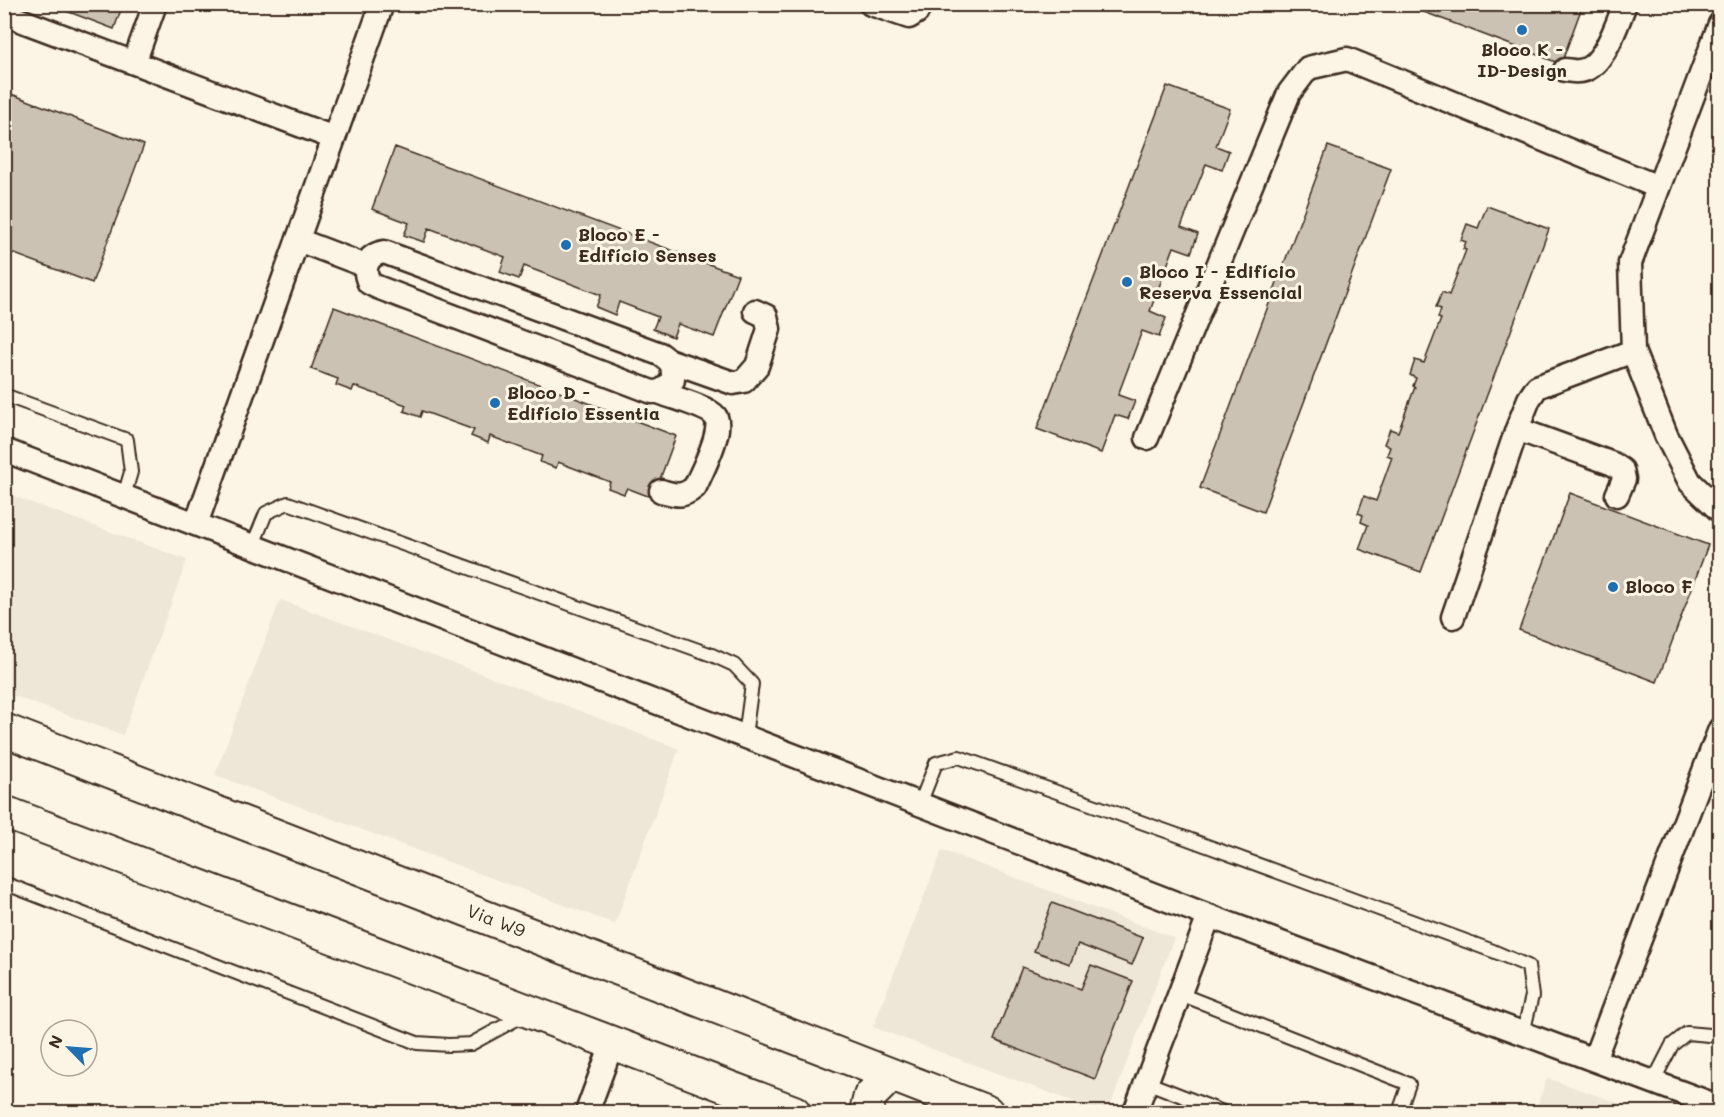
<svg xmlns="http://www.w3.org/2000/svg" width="1724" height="1117" font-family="Mali,sans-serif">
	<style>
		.built { fill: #eee6d6 }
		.building { fill: #ccc2b3; stroke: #3b2a1e; stroke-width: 1.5 }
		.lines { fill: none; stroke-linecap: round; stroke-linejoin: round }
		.lane-casing { stroke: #3b2a1e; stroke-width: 16 }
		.street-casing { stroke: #3b2a1e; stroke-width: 27 }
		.secondary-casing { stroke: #3b2a1e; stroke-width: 36 }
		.lane { stroke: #fcf5e5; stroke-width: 12 }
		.street { stroke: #fcf5e5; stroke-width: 22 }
		.secondary { stroke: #fcf5e5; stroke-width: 32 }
		.poi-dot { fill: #1f6fb2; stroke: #fcf5e5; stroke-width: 2 }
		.labels { text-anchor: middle; stroke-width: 6; stroke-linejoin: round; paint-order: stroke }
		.poi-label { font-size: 18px; font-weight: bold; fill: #3b2a1e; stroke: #fcf5e5; text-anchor: start }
		.street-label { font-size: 18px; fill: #3b2a1e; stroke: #fcf5e5 }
	</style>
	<rect width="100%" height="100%" fill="#fcf5e5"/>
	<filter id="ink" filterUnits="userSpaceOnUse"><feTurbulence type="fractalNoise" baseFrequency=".0167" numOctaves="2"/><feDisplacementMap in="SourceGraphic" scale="12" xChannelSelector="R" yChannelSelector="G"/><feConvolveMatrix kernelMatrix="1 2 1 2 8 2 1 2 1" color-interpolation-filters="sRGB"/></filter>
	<g filter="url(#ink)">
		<path class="built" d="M5,493L187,560L123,735L5,693Z
			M280,600L507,683L679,749L615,924L215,775Z
			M942,850L1174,938L1108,1112H1101L873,1027Z
			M1547,1078L1627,1106L1644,1112H1535Z"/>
		<path class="building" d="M48,4H123L114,29Z
			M1403,4H1583L1561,64Z
			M1167,86L1230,109L1216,146L1229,151L1222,170L1206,164L1181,227L1198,234L1191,253L1174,247L1150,311L1166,318L1159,337L1142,331L1118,395L1135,401L1128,419L1115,415L1101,453L1037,429Z
			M6,92L144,145L92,283L4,250Z
			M1328,146L1391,169L1263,512L1200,488Z
			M395,147L738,275L714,337L678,324L673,337L653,329L658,317L619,302L615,315L596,307L601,295L524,266L519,279L500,272L505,257L429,228L424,242L404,235L409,223L372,209Z
			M1487,206L1549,229L1421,572L1359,549L1368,525L1361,522L1363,515L1358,513L1364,496L1376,501L1392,457L1387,455L1390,447L1384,444L1390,429L1398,432L1415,387L1413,386L1416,378L1410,375L1415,360L1424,363L1441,319L1438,318L1441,309L1436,307L1442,292L1449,295L1466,250L1463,249L1466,242L1461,240L1467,224L1478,228Z
			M334,307L676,436L653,498L627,488L624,494L608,488L610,482L558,462L556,468L540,462L542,456L490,436L488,443L471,436L474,430L422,411L420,417L404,411L406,405L354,386L352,391L336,385L338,379L311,369Z
			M1570,493L1708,545L1657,682L1519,630Z
			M1052,903L1143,938L1132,965L1078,944L1070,964L1034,951Z
			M1091,965L1133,981L1095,1079L994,1040L1022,967L1081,989Z"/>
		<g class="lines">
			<g class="lane-casing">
				<path id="lane" d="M4,395L127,440L131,472L124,496
					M253,545L266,513L288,503L712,655L734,665L752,684L745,736
					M920,804L936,763L959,757L1180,836L1493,951L1528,966L1532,996L1523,1033
					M4,883L417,1043L449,1045L471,1044L526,1014
					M1180,994L1409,1084L1399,1112
					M1146,1082L1223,1112
					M1653,1082L1672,1045L1687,1033L1720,1036"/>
			</g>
			<g class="street-casing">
				<path id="street" d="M871,4L909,17L917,12L920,4
					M4,14L334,138
					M1720,24L1630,263L1633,351L1666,435L1690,482L1720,511
					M134,63L155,4
					M1565,70C1569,70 1574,72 1579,71C1603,70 1617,24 1625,4
					M298,240L366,266
					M384,252L660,354C673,363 673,365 673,380C666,388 662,392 652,392L377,287L369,283C362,268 367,255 384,252Z
					M668,360L733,383L744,381L757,366L769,329L766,316L755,311
					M658,392C671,397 708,407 715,416C725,428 701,473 695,487C682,498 676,495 661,491
					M1517,429L1613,464L1622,470L1624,479L1617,495
					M1147,438L1289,93L1308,68L1347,59L1658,187
					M4,450L1209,916L1720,1107
					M196,524L382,4
					M1453,617L1517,429L1529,399L1537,387L1633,351
					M1594,1060L1720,729
					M587,1112L612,1044
					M1135,1112L1209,916"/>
			</g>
			<g class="secondary-casing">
				<path id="secondary" d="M4,730L987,1112
					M4,812L794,1112
					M866,1112L870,1096L891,1075"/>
			</g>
			<use href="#lane" class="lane"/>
			<use href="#street" class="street"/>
			<use href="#secondary" class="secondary"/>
		</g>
	</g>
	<g class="poi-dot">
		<circle cx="1522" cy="30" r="6"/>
		<circle cx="566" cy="245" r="6"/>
		<circle cx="1127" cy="282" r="6"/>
		<circle cx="495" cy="403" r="6"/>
		<circle cx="1613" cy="587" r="6"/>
	</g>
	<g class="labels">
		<g class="poi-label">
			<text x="1522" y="56" text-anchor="middle">Bloco K -<tspan x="1522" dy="21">ID-Design</tspan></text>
			<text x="578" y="241">Bloco E -<tspan x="578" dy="21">Edifício Senses</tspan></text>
			<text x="1139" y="278">Bloco I - Edifício<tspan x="1139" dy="21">Reserva Essencial</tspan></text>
			<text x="507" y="399">Bloco D -<tspan x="507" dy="21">Edifício Essentia</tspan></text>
			<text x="1625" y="593">Bloco F</text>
		</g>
		<g class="street-label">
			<text transform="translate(496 921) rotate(21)" y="6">Via W9</text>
		</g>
	</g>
	<rect width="1724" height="1117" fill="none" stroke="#fcf5e5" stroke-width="24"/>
	<rect x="12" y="12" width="1700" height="1093" fill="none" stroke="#3b2a1e" stroke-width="2" filter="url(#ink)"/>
	<g transform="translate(69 1048) rotate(295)"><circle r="28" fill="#fcf5e5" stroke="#afa495" stroke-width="1.5"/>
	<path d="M0-4.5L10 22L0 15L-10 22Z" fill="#1f6fb2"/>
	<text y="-9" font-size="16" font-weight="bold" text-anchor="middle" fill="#3b2a1e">N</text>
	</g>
</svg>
